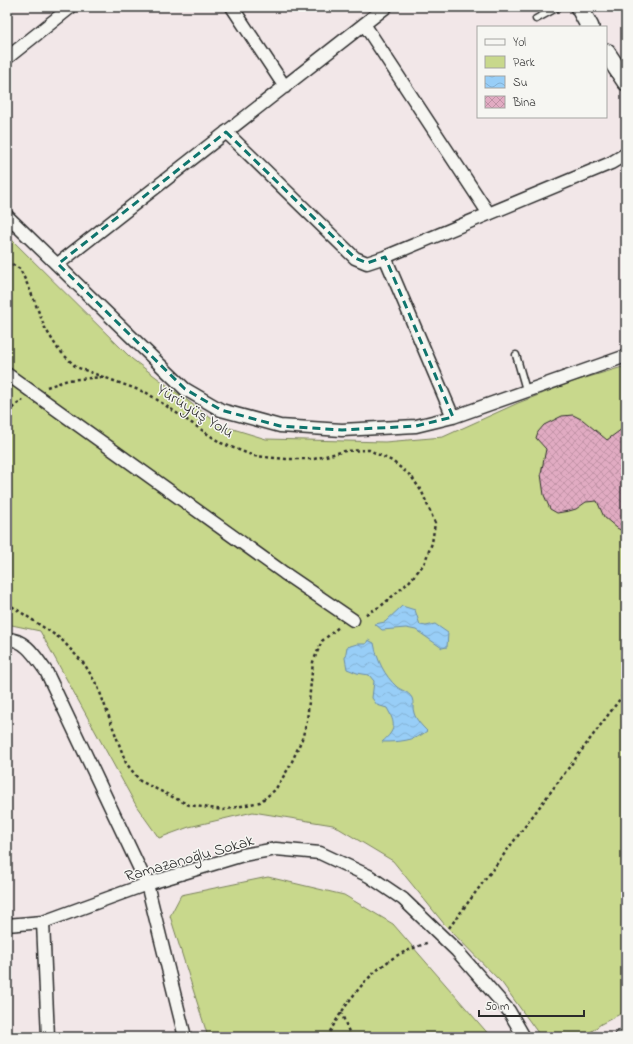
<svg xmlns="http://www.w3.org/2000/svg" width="633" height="1044" font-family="'Indie Flower',sans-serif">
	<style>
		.park { fill: #c8d88c; stroke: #7a825c }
		.water { fill: url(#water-waves); stroke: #6c8da5 }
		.building { fill: url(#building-cross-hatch); stroke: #2b2b2b }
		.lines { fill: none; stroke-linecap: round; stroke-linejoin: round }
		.lane-casing { stroke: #2b2b2b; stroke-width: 9 }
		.street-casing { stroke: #2b2b2b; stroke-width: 15 }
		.secondary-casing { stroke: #2b2b2b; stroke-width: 20 }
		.path { stroke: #2b2b2b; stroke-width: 2.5; stroke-dasharray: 3 3; stroke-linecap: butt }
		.lane { stroke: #f6f6f2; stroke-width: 6 }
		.street { stroke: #f6f6f2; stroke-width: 12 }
		.secondary { stroke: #f6f6f2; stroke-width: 17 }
		.marked { fill: none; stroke: #0f766e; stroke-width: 3; stroke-dasharray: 8 5; stroke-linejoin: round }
		.labels { text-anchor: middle; stroke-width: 3; stroke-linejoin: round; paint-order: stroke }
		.street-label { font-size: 16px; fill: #2b2b2b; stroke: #f6f6f2 }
	</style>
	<defs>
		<pattern id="water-waves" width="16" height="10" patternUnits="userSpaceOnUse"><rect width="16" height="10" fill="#98cef7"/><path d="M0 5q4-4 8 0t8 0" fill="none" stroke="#83b1d4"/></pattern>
		<pattern id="building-cross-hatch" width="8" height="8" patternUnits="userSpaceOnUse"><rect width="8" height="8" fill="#e1abc2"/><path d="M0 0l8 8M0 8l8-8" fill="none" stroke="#c193a7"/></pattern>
	</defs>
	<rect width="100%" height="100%" fill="#f2e7e8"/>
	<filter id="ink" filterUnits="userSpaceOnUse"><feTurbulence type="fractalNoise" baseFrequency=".025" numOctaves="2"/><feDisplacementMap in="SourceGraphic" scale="8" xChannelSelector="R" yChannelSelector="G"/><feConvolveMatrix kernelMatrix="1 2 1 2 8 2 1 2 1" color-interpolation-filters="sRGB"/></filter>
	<g filter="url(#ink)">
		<path class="park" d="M7,235L132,359L220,425L266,439L385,442L443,437L518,403L575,381L626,366V1011L601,1024L584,1037H541L502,983L445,925L393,861L333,825L253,812L189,827L159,838L137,807L40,631L7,624Z
			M268,877L344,895L393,924L491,1037H208L170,916L181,895Z"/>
		<path class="water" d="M402,606L415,610L420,625L426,626L435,624L448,633L447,647L442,648L416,630L406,628L382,630L375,624L385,622Z
			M368,640L374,643C377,660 384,675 397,687C402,691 408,691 412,698C414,702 412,708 414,713C416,720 422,726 427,731C415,741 398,742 382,742C396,730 396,724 387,708L377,705L372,698L374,681L369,675L357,673L347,669L345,658L347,647L357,644H366Z"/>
		<path class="building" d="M573,415L583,420L607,440L626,426V533L617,528L604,517L597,501L586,502L576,509L569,511L557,513L550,509L544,495L541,474L546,449L536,438L538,432L544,425L562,416Z"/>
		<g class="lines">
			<g class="lane-casing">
				<path id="lane" d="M536,19L558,7
					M516,355L526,390"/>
			</g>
			<g class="street-casing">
				<path id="street" d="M232,7L285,87
					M364,24L489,214
					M7,58L71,7
					M226,132L355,258L367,263L385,257L611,163L626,154
					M7,216L185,389L221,410L280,426L342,430L416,426L453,417L626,356
					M385,257L453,417
					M58,264L386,7
					M7,374L284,573L353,620
					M7,639C26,639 36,658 46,671L147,884L185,1037
					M43,922L48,1037
					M7,925L43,922L147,884L243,855L276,849L320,853L369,876L403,899L457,951L509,1011L524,1037
					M621,1037L626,1034"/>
			</g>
			<g class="secondary-casing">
				<path id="secondary" d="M579,7L590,27
					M606,52L626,82"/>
			</g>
			<path class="path" d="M7,261L20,269L30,290L45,328L58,349L76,367L147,393L221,443L254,456L286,459H314L345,451L369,450L392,461L411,476L422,492L435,523L432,543L424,564L408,583L381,606L364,615
				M47,387L68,380L102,377
				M7,412L23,400
				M7,603L61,639L85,665L98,687L126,763L140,781L189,805L223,810L260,802L275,790L290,766L302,739L307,721L313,662L322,641L340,626
				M449,928L626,691
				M341,1012L351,1037
				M327,1037C344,1005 366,974 398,955C408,950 419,946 429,942"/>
			<use href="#lane" class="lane"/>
			<use href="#street" class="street"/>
			<use href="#secondary" class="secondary"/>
		</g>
	</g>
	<path class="marked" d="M226,132L355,258L367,263L385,257L453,417L416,426L342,430L280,426L221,410L185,389L58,264Z"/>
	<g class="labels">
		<g class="street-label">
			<text transform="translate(196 410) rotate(32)" y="6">Yürüyüş Yolu</text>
			<text transform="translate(189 857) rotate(-16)" y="6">Ramazanoğlu Sokak</text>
		</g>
	</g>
	<rect width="633" height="1044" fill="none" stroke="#f6f6f2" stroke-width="24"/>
	<rect x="12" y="12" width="609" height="1020" fill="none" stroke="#2b2b2b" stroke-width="1.5" filter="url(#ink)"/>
	<rect x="477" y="26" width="130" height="92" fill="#f6f6f2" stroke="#a5a5a2"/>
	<rect x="485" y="39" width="20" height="6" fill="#f6f6f2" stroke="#a5a5a2"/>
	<text x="513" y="46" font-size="12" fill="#2b2b2b">Yol</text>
	<rect x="485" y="56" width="20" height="12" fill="#c8d88c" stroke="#a5a5a2"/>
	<text x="513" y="66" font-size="12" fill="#2b2b2b">Park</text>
	<rect x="485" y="76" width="20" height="12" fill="url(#water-waves)" stroke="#a5a5a2"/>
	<text x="513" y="86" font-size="12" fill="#2b2b2b">Su</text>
	<rect x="485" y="96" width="20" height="12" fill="url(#building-cross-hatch)" stroke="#a5a5a2"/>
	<text x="513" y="106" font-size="12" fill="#2b2b2b">Bina</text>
	<path d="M479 1010v6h105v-6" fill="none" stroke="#2b2b2b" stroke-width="2"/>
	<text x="485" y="1010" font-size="12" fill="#2b2b2b" stroke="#f6f6f2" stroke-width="3" paint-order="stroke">50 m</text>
</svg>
